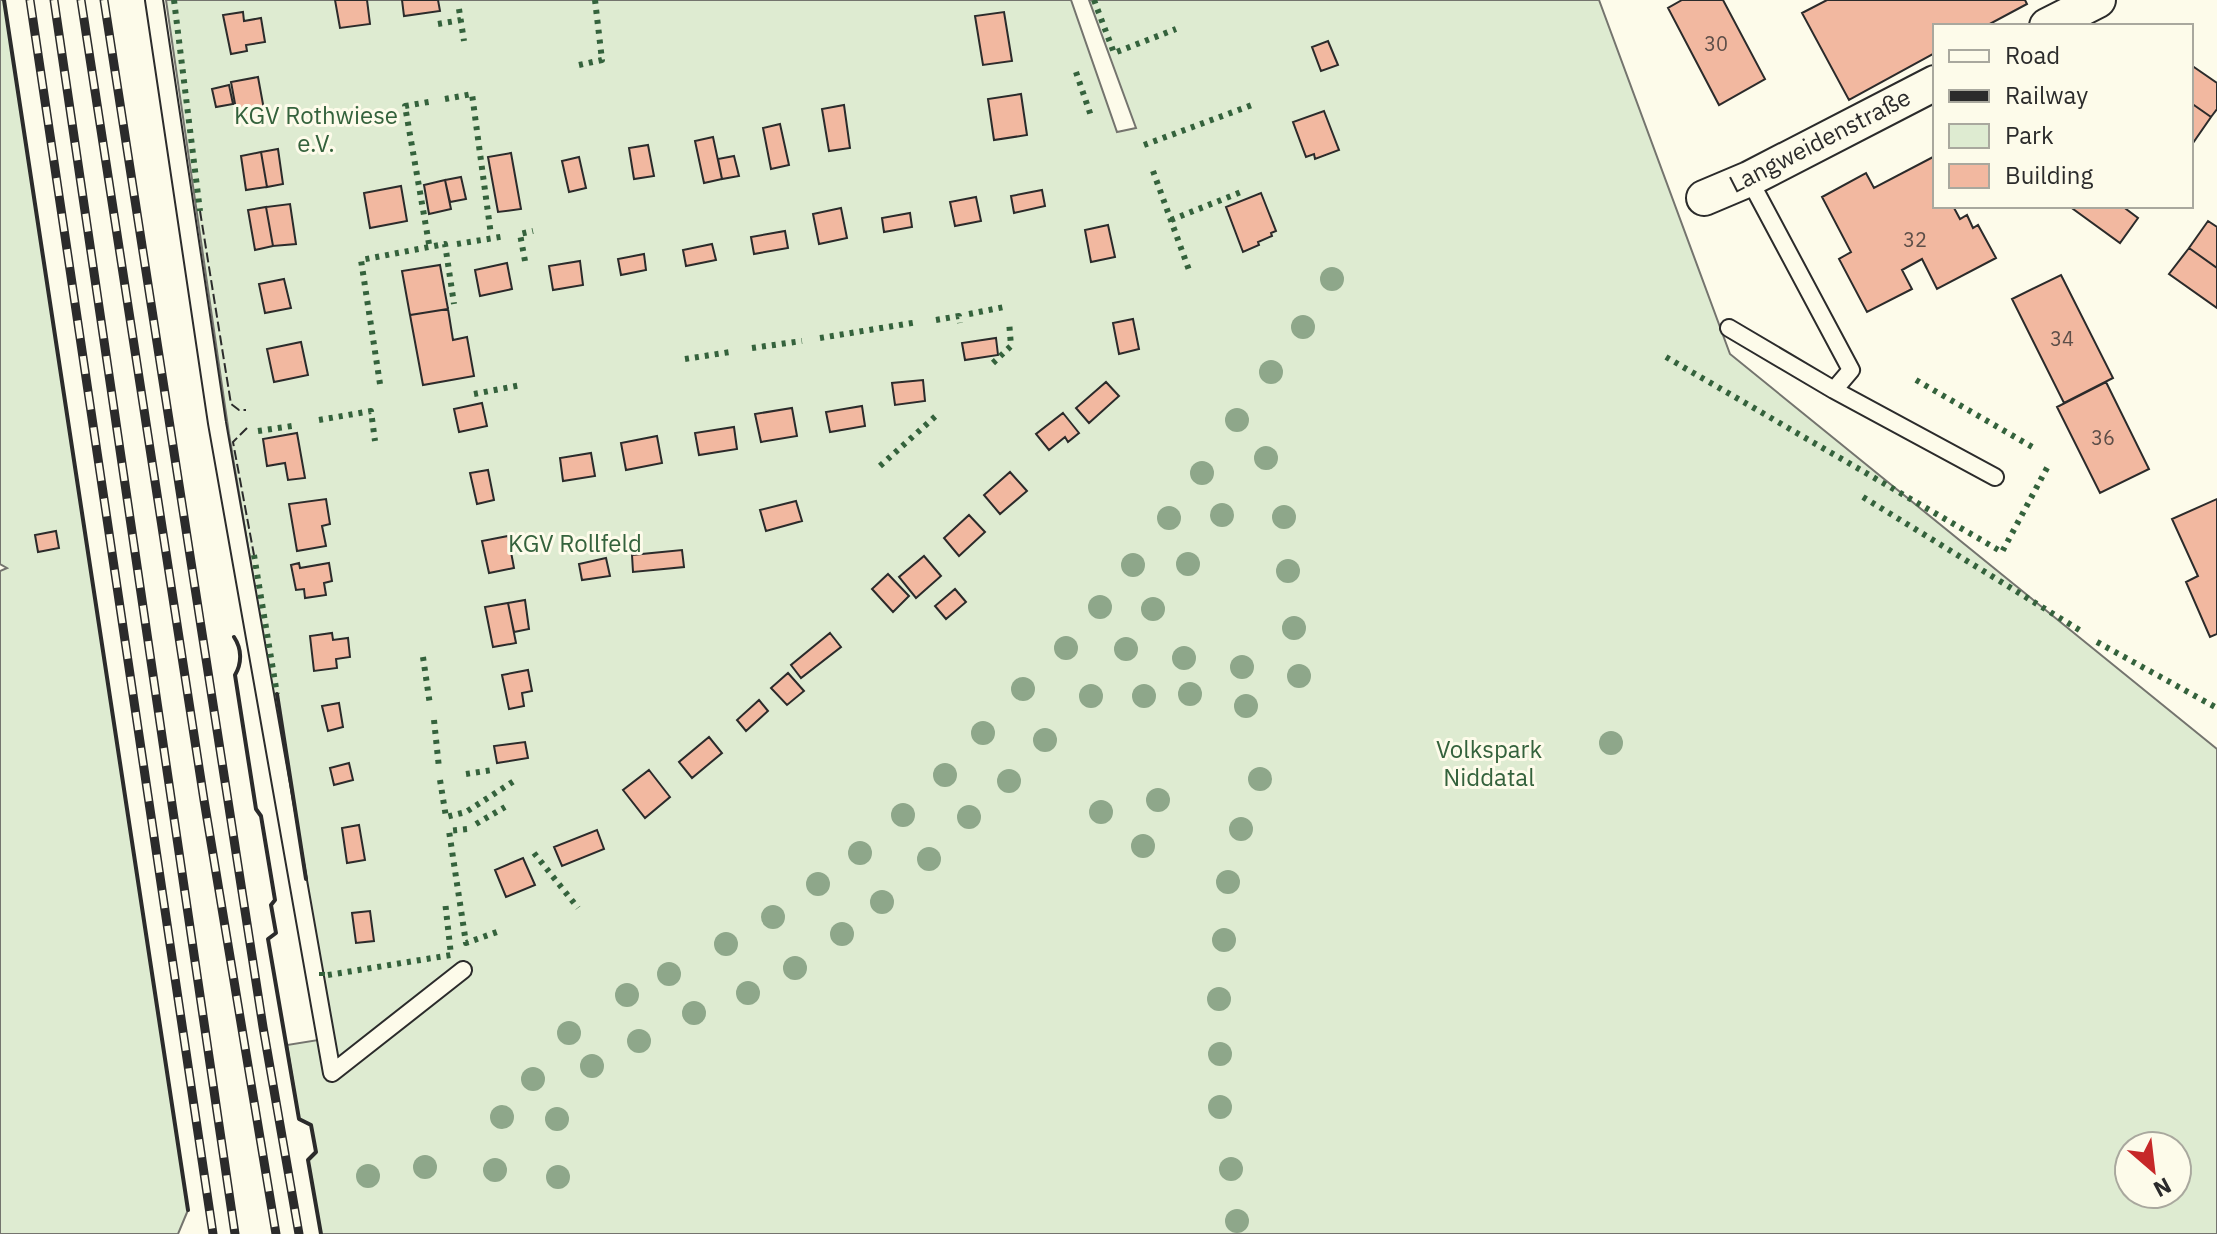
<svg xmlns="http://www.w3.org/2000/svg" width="2217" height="1234" font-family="'IBM Plex Sans',sans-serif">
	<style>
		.green { fill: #deebd1; stroke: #74746e; stroke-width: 2; fill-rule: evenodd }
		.building { fill: #f2b8a0; stroke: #2b2b2b; stroke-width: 2 }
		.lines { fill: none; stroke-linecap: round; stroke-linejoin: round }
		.service-casing { stroke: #2b2b2b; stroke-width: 20 }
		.minor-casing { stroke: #2b2b2b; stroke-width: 38 }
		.service { stroke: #fdfbea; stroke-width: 16 }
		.minor { stroke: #fdfbea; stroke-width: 34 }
		.rail-casing { stroke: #2b2b2b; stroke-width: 9 }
		.rail { stroke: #fdfbea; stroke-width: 6; stroke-dasharray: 18; stroke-linecap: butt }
		.hedge { stroke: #34623c; stroke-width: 6; stroke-dasharray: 4 6; stroke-linecap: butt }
		.fence { stroke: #2b2b2b; stroke-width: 2; stroke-dasharray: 10 4; stroke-linecap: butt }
		.wall { stroke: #2b2b2b; stroke-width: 4 }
		.tree { fill: #8ea78a }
		.labels { text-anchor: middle; stroke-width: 6; stroke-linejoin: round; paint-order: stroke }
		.number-label { font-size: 20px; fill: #5d4e48 }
		.park-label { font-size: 24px; fill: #34623c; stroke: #fdfbea }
		.street-label { font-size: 24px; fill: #2b2b2b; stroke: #fdfbea }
	</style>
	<rect width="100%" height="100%" fill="#fdfbea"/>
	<path class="green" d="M0,0H4L188,1210L178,1234H0V571L7,568L0,564Z
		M166,0H1071L1117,132L1136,128L1089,0H1599L1730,354L2217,749V1234H321L308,1160L316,1152L311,1125L299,1119L287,1045L331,1038L229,434ZM2129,1146H2177V1194H2129Z"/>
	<path class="building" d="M335,0H367L370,24L340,28Z
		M402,0H438L440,11L404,16Z
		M1682,0H1723L1765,79L1719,105L1668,8Z
		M1827,0H2025L2027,4L1986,26H1935V53L1849,100L1802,13Z
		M243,12L244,21L261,18L265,42L246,45L247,51L231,54L223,15Z
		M1004,12L1012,61L983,65L975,16Z
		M1328,41L1338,65L1321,71L1312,47Z
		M2191,65L2217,83V109L2211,117L2191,103Z
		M258,77L265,115L238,120L231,82Z
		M229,85L233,104L216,107L212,89Z
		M1021,94L1027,135L994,140L988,99Z
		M2191,103L2211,117L2193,143L2191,141Z
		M844,105L850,148L829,151L822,109Z
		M1324,111L1339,150L1315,159L1314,154L1306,157L1293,122Z
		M780,124L789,165L771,169L763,128Z
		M713,137L722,179L704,183L695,141Z
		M648,145L654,176L634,179L629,148Z
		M278,149L283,184L267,187L261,152Z
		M261,152L267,187L246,190L241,156Z
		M511,153L521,209L498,212L488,157Z
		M734,156L739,176L722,179L718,159Z
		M1935,156V206H1953L1960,219L1967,215L1973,228L1978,225L1996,258L1937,289L1922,259L1902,270L1912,289L1867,312L1839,259L1851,252L1822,197L1866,173L1874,188Z
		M579,157L586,188L569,192L562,161Z
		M461,177L466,199L450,202L445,180Z
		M445,180L451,209L429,214L424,185Z
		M401,186L407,221L370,228L364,193Z
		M1042,190L1045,206L1014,213L1011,196Z
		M1261,193L1276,231L1271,233L1272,236L1258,242L1259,245L1243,252L1226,207Z
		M976,197L981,221L955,226L950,202Z
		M290,204L296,244L273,246L266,207Z
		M2069,206H2122L2138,218L2120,243Z
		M266,207L273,246L255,250L248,210Z
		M841,208L847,238L819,244L813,214Z
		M910,213L912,227L884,232L882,218Z
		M2208,221L2217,227V268L2189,248Z
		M1108,225L1115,257L1091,262L1085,230Z
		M785,231L788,248L754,254L751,237Z
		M712,244L716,260L686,266L683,250Z
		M2189,248L2217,268V308L2169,274Z
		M644,254L646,270L621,275L618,259Z
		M580,261L583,285L553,290L549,266Z
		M507,263L512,289L480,296L475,270Z
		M440,265L448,309L410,315L402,271Z
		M2061,275L2113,378L2064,403L2012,299Z
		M284,279L291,308L265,313L259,284Z
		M448,309L453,340L467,337L474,376L423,385L410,315Z
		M1133,319L1139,349L1119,354L1113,323Z
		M996,338L998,355L965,360L962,343Z
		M301,342L308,375L274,382L267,349Z
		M923,380L925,401L895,405L892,383Z
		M1106,382L1119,396L1089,423L1076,408Z
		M2106,382L2149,469L2100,493L2057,407Z
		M482,403L487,426L459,432L454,409Z
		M862,406L865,426L830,432L826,412Z
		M792,408L797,436L761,442L755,414Z
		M1063,413L1079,433L1068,442L1065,437L1049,450L1036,434Z
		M734,427L737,449L699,455L695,433Z
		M297,433L305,478L288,480L285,463L267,466L263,439Z
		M657,436L662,463L626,470L621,443Z
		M591,453L595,476L563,481L560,458Z
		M488,470L494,500L477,504L470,473Z
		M1010,472L1027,491L1000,514L984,495Z
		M326,499L330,524L322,526L326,546L297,551L289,504Z
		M2217,499V634L2210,637L2186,582L2198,576L2172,519Z
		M796,501L802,521L766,531L760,510Z
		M969,515L985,532L959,556L944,538Z
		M56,531L59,548L38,552L35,535Z
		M508,536L514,568L489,573L482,541Z
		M682,550L684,567L633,572L632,555Z
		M924,556L941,576L916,598L899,577Z
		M606,558L610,576L582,580L579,564Z
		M299,563L300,568L329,563L332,581L324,583L326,595L305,598L304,589L296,590L291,565Z
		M888,574L909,596L893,612L872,589Z
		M955,589L966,602L946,619L935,606Z
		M525,600L529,629L514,632L508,603Z
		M508,603L516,643L493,647L485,607Z
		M332,633L333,640L348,638L350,657L336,659L337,668L314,671L310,636Z
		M830,633L841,647L801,678L791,665Z
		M528,670L532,691L522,693L524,706L509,709L502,675Z
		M788,673L804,691L787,705L771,688Z
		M759,700L768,711L746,731L737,720Z
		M339,703L343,727L328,731L322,706Z
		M709,737L722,753L692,778L679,762Z
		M525,742L528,758L497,763L494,746Z
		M349,763L353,780L334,785L330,768Z
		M649,770L670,797L645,818L623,790Z
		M359,825L365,860L347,863L342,828Z
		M597,830L604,849L562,866L554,847Z
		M523,858L535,885L506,897L495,870Z
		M370,911L374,941L356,943L352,913Z"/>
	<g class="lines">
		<g class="service-casing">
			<path id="service" d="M154,0L217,423L332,1073L463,970
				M1749,179L1851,370L1834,390
				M1729,328L1834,390L1995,477"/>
		</g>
		<g class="minor-casing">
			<path id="minor" d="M2047,26L2098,0
				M1704,198L1749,179L1935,83"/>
		</g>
		<use href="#service" class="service"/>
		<use href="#minor" class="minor"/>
		<g class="rail-casing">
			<path id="rail" d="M30,0L213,1234
				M54,0L235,1234
				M81,0L204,800L276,1234
				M104,0L263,1027L299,1234"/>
		</g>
		<use href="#rail" class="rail"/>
		<path class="hedge" d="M174,0L200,211
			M1094,0L1114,53L1176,29
			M459,9L464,41
			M438,24L461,20
			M579,65L602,60L595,0
			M1076,72L1091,116
			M445,99L472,94L491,235
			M1144,145L1252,105
			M1153,171L1189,270
			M1171,220L1241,192
			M429,244L405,106L434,101
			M457,244L506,236
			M525,261L520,234L533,231
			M969,314L1004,307
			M936,320L959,316L960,323
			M820,338L918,322
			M752,348L802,341
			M1666,357L2002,552L2048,466
			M685,359L730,352
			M993,363L1011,346L1009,321
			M1916,380L2034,448
			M380,384L361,260L445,244L454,304
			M474,394L521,385
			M319,420L371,411L375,441
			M258,431L292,426
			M880,466L938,414
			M1863,497L2081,631
			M254,555L277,694
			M2097,642L2217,708
			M423,657L430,705
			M434,720L439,768
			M466,774L492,770
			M440,780L446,817L466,812L514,781
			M476,824L505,807
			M467,829L449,831L466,943L497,932
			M534,853L578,908
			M322,972V976L451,955L445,901"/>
		<path class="fence" d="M200,211L231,404L239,410H246
			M247,428L233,442L254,555"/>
		<path class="wall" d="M4,0L188,1210
			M234,637C242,649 242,663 235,675L256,809L261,816L275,900L271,905L276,933L268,939L299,1119L311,1125L316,1152L308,1160L321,1234
			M277,694L306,879"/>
	</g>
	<g class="tree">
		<circle cx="1332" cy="279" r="12"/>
		<circle cx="1303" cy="327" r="12"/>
		<circle cx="1271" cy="372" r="12"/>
		<circle cx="1237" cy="420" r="12"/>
		<circle cx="1266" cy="458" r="12"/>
		<circle cx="1202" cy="473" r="12"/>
		<circle cx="1222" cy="515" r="12"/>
		<circle cx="1284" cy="517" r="12"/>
		<circle cx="1169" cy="518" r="12"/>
		<circle cx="1188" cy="564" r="12"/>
		<circle cx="1133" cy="565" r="12"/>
		<circle cx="1288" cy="571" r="12"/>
		<circle cx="1100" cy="607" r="12"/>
		<circle cx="1153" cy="609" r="12"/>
		<circle cx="1294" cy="628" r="12"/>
		<circle cx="1066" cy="648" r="12"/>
		<circle cx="1126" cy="649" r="12"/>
		<circle cx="1184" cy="658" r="12"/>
		<circle cx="1242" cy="667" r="12"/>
		<circle cx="1299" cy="676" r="12"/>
		<circle cx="1023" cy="689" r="12"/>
		<circle cx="1190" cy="694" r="12"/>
		<circle cx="1091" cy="696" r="12"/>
		<circle cx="1144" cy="696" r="12"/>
		<circle cx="1246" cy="706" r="12"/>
		<circle cx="983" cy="733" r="12"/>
		<circle cx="1045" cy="740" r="12"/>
		<circle cx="1611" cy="743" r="12"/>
		<circle cx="945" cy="775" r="12"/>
		<circle cx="1260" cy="779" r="12"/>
		<circle cx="1009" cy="781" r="12"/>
		<circle cx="1158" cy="800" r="12"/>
		<circle cx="1101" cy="812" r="12"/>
		<circle cx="903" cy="815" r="12"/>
		<circle cx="969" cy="817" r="12"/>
		<circle cx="1241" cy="829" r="12"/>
		<circle cx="1143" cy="846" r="12"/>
		<circle cx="860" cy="853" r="12"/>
		<circle cx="929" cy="859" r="12"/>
		<circle cx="1228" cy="882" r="12"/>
		<circle cx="818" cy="884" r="12"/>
		<circle cx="882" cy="902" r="12"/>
		<circle cx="773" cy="917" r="12"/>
		<circle cx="842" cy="934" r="12"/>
		<circle cx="1224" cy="940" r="12"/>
		<circle cx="726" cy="944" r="12"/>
		<circle cx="795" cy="968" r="12"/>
		<circle cx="669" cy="974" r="12"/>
		<circle cx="748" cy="993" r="12"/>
		<circle cx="627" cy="995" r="12"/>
		<circle cx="1219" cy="999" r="12"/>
		<circle cx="694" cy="1013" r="12"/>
		<circle cx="569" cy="1033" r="12"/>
		<circle cx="639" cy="1041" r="12"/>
		<circle cx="1220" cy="1054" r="12"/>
		<circle cx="592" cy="1066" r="12"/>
		<circle cx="533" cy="1079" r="12"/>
		<circle cx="1220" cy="1107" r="12"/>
		<circle cx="502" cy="1117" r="12"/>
		<circle cx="557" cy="1119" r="12"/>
		<circle cx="425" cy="1167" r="12"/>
		<circle cx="1231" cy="1169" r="12"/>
		<circle cx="495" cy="1170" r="12"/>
		<circle cx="368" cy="1176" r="12"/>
		<circle cx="558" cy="1177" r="12"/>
		<circle cx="1237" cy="1221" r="12"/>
	</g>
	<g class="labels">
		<g class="number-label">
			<text x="1716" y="51">30</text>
			<text x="1915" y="247">32</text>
			<text x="2062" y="346">34</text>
			<text x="2103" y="445">36</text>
		</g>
		<g class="park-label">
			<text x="316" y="124">KGV Rothwiese<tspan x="316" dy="28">e.V.</tspan></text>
			<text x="575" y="552">KGV Rollfeld</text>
			<text x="1489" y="758">Volkspark<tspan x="1489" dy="28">Niddatal</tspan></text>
		</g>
		<g class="street-label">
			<text transform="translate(1820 141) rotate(-27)" y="8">Langweidenstraße</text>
		</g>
	</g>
	<rect x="1933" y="24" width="260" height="184" fill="#fdfbea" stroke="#a9a89e" stroke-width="2"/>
	<rect x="1949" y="50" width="40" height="12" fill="#fdfbea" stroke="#a9a89e" stroke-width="2"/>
	<text x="2005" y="64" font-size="24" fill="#2b2b2b">Road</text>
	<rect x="1949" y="90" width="40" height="12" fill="#2b2b2b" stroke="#a9a89e" stroke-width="2"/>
	<text x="2005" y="104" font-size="24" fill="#2b2b2b">Railway</text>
	<rect x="1949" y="124" width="40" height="24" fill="#deebd1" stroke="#a9a89e" stroke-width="2"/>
	<text x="2005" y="144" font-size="24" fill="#2b2b2b">Park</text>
	<rect x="1949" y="164" width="40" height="24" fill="#f2b8a0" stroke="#a9a89e" stroke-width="2"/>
	<text x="2005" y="184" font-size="24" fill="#2b2b2b">Building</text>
	<g transform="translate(2153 1170) rotate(152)"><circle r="38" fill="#fdfbea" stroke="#a9a89e" stroke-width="2"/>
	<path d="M0-6L14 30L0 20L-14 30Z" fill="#c62828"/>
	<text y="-12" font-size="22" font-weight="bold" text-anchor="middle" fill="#2b2b2b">N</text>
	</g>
</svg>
